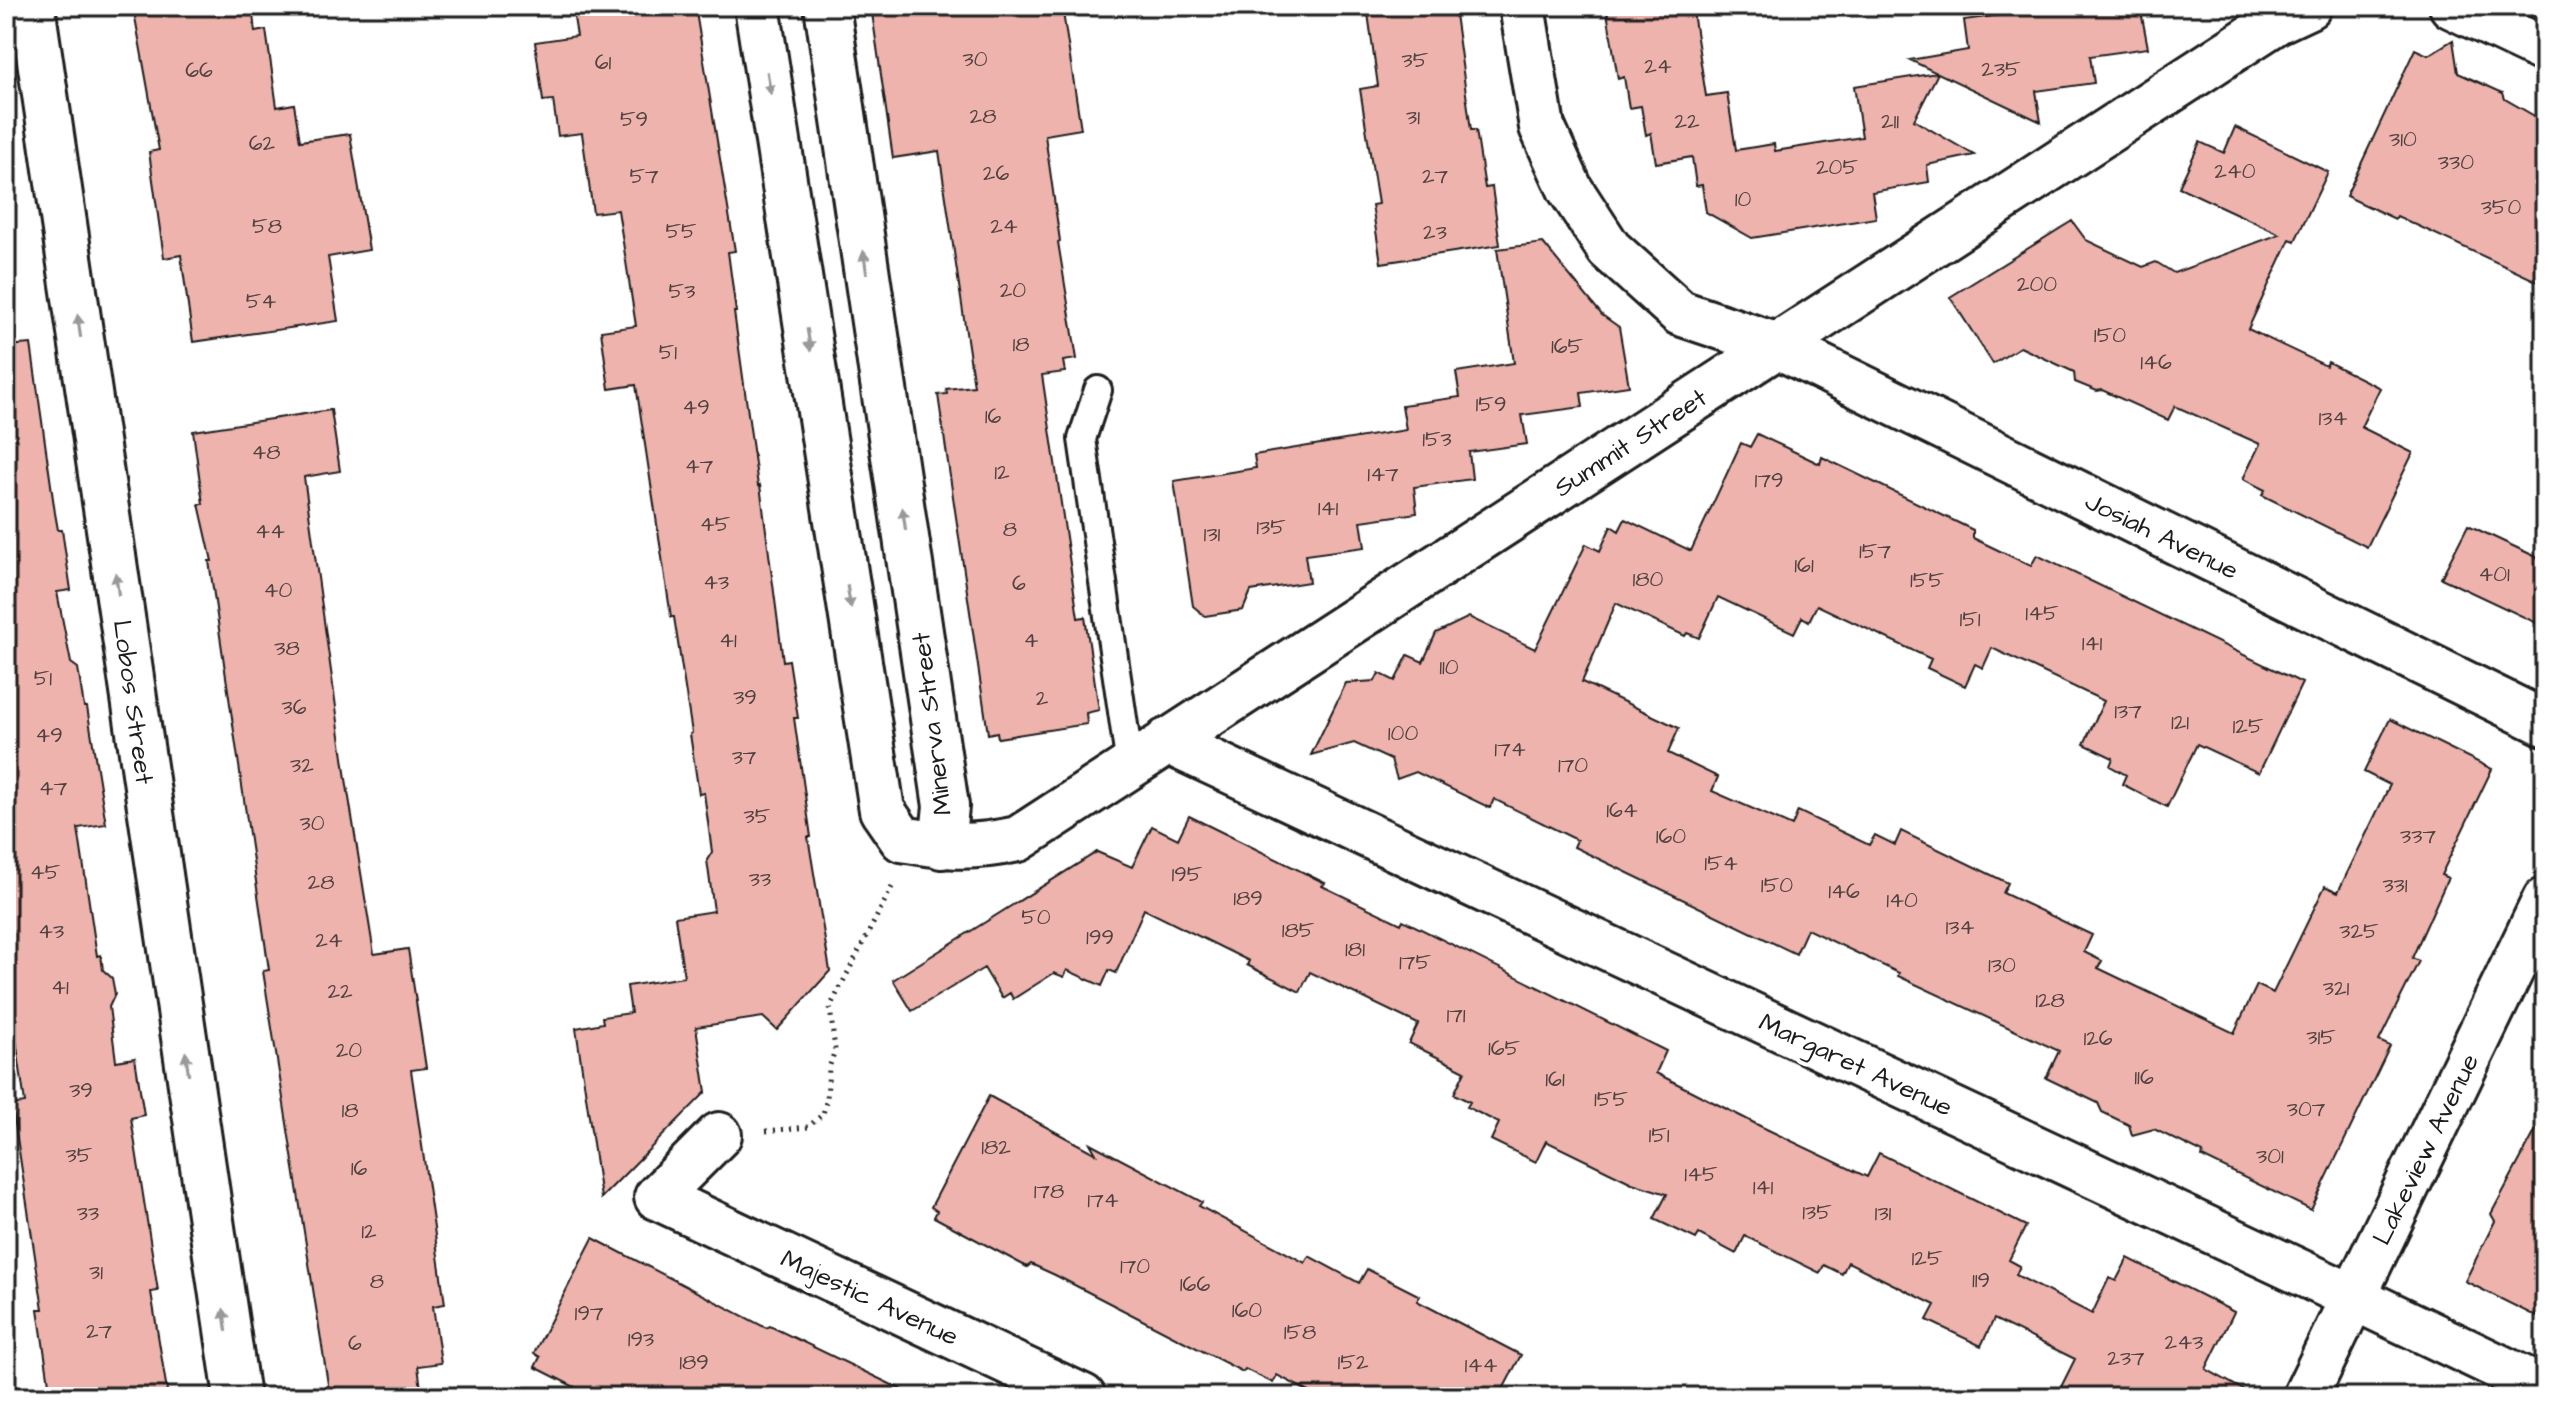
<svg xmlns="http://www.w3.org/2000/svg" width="2551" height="1403" font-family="'Architects Daughter',sans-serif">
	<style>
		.building { fill: #eeb3ad; stroke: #1c1c1c; stroke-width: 2 }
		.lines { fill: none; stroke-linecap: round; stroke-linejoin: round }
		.service-casing { stroke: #1c1c1c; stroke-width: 32 }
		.minor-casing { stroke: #1c1c1c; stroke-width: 50 }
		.path { stroke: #1c1c1c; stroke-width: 5; stroke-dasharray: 2 6; stroke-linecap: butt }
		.service { stroke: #fff; stroke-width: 26 }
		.minor { stroke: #fff; stroke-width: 44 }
		.oneway { fill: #999 }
		.labels { text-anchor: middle; stroke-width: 8; stroke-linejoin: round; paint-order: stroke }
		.number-label { font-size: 22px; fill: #504240 }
		.street-label { font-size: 26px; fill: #1c1c1c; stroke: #fff }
	</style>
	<rect width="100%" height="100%" fill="#fff"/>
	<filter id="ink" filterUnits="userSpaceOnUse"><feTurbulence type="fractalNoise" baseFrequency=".0125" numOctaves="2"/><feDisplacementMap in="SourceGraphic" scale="16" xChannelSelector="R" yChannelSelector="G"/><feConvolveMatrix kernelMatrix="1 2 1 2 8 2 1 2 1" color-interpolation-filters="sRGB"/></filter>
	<g filter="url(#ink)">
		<path class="building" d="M133,6H252L255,32L266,30L277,107L294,104L300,141L350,134L369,250L328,257L338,321L193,342L181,255L164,258L149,152L159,150Z
			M572,6H695L735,251L728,252L736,312H734L758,486L760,485L783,661L789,660L798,718H794L811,837H808L830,971L777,1030L763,1017L696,1027L706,1092L601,1198L576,1028L603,1023L602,1017L631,1013L627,986L684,977L675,917L714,911L707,860L712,852L704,793L699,794L690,734L692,733L674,617H671L636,385L609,389L601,331L636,326L618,210L593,213L582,133L558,136L553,100L543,101L535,42L577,36Z
			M871,6H1062L1081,129L1045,135L1060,241L1058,242L1077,359L1063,361L1065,372L1042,375L1078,618L1085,617L1099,710L1086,713L1087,724L998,738L997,732L988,734L938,395L947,394L946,389L974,386L939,151L893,158Z
			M1367,6H1447L1448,14H1455L1471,130H1476L1485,188L1492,187L1500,245L1381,263L1372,205L1378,204L1360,89L1378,86Z
			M1606,6H1692L1706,96L1727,93L1736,150L1774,144L1775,151L1862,137L1854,86L1937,73L1910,60L1968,50L1964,20L2023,12L2022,6H2140L2148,48L2090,56L2094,83L2036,91L2041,122L1938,73L1914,120L1974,155L1927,165L1929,182L1872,192L1876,218L1752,238L1706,212L1702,185L1696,186L1692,157L1656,163L1651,133L1646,135L1641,106L1629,108L1624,77L1618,79Z
			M2453,40L2458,73L2503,93L2505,99L2545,122V285L2397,216L2395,219L2346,196L2415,49L2428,55Z
			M2235,127L2328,172L2295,241L2290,239L2248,329L2326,366L2328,362L2380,388L2361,427L2413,453L2367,547L2262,495L2265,490L2243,479L2260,444L2175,406L2168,420L2102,390L2097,391L2075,382L2074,372L2020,347L1993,364L1950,297L2072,221L2086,240L2143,267L2156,262L2174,273L2280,234L2179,187L2200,142L2224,153Z
			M1543,243L1602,315L1619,327L1629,386L1581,393L1583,407L1522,415L1527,444L1469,452L1472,479L1414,487L1417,513L1361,521L1365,547L1305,555L1309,582L1251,591L1243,610L1205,616L1193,606L1174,481L1256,468L1254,455L1406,430L1402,405L1460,397L1456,372L1514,363L1497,249Z
			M31,344L55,513L58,530H62L71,590L57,592L71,663L78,668L84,707H87L106,824L78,828L97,956L101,955L103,970L112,978L115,994L109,1007L116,1061L135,1058L144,1115L131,1118L158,1291L151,1292L168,1397H51L38,1309H43L12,1105L25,1103L14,1026L10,1027L9,1021L6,1022V346Z
			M331,410L340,471L304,477L346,779L374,954L408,949L426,1068L411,1070L445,1304L433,1306L441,1363L418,1366L422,1397H330L263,971L269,970L209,561H212L199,504H203L193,431Z
			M1757,434L1820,464L1822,457L1973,530V538L2031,566L2037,555L2302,683L2259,773L2197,744L2167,807L2122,784L2126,775L2110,766L2113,758L2084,744L2104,701L1992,648L1983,668L1975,664L1965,686L1927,668L1931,659L1817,605L1809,621L1802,617L1794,633L1718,597L1699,638L1687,633L1685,636L1616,603L1582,682L1679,728L1668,753L1718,777L1712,791L1792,826L1798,811L1869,845L1875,835L1895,845L1901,831L2008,883L2003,893L2092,935L2084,952L2102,961L2098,968L2234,1033L2257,985L2273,993L2325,886L2338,892L2390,785L2364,772L2390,719L2492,769L2441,875L2448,878L2412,958L2419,961L2379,1041L2390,1046L2311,1210L2202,1157L2203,1153L2154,1129L2132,1135L2129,1125L2102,1112L2098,1103L2046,1078L2059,1051L1898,976L1899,973L1807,929L1796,954L1574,847L1577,840L1494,799L1490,808L1416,772L1397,779L1391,760L1354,743L1311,755L1346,683L1375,681L1379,673L1395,681L1408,655L1423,662L1436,633L1469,617L1535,649L1586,544L1600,551L1611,526L1619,531L1625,519L1691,551L1741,443L1750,447Z
			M2468,525L2545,561V627L2441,578Z
			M1189,816L1325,883L1322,886L1401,924L1403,920L1666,1051L1656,1073L1760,1126L1867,1177L1879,1153L2026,1226L2009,1260L2020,1266L2016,1275L2092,1314L2109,1278L2116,1281L2128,1258L2234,1312L2206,1369L2256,1397H2056L2075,1359L1994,1319L1981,1346L1927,1320L1935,1305L1848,1262L1842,1274L1824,1265L1820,1273L1745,1236L1736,1254L1699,1234L1696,1239L1654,1219L1667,1194L1632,1183L1546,1141L1536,1162L1491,1140L1499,1123L1467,1107L1470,1102L1454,1094L1465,1071L1409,1043L1418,1024L1310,972L1300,992L1247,965L1249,961L1144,909L1116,973L1109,970L1102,986L1067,970L1064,977L1054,973L1013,999L1010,993L1002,998L984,968L912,1011L893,980L1097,852L1132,867L1152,826L1178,839Z
			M989,1096L1096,1154L1090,1143L1202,1202L1199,1206L1305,1263L1309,1256L1359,1283L1367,1269L1420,1296L1417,1301L1521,1355L1499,1397H1319L1277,1375L1273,1383L1245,1369L1243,1372L1055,1275L1031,1264L1027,1267L934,1217L937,1211L931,1207Z
			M2545,1113V1321L2465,1281L2495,1221L2491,1214Z
			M593,1238L766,1328L770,1326L917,1397H594L535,1367L540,1357L534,1353Z"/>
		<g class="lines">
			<g class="service-casing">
				<path id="service" d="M1098,390L1082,439L1130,766"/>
			</g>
			<g class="minor-casing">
				<path id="minor" d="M32,6L237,1397
					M757,6L882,810L902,839C949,847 971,849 1018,839L2277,21L2309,6
					M827,6L946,806L942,846
					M1522,6L1542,127L1570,189L1609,249L1680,313L1778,346L2545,723
					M2452,6L2545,50
					M1167,741L2353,1297L2545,1389
					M719,1135L657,1197L1083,1397
					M2305,1397L2545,900"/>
			</g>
			<path class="path" d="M766,1131L808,1127L823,1114L827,1098L829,1068L835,1050L830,1007L892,887"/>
			<use href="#service" class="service"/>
			<use href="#minor" class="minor"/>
		</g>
		<defs><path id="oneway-solid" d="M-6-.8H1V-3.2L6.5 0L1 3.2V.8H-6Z" transform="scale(2)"/></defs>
		<g class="oneway">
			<use href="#oneway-solid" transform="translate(769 83) rotate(81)"/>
			<use href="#oneway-solid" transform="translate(865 262) rotate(-98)"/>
			<use href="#oneway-solid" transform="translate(79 326) rotate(-98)"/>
			<use href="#oneway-solid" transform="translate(809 340) rotate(81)"/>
			<use href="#oneway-solid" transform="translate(904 519) rotate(-98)"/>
			<use href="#oneway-solid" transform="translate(117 584) rotate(-98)"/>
			<use href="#oneway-solid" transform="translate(849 597) rotate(81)"/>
			<use href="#oneway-solid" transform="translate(187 1063) rotate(-98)"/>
			<use href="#oneway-solid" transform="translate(225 1320) rotate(-98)"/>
		</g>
	</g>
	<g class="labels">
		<g class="number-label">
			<text x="975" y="66">30</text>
			<text x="1415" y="67">35</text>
			<text x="603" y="69">61</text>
			<text x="1658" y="73">24</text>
			<text x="2001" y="76">235</text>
			<text x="199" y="77">66</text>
			<text x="983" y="123">28</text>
			<text x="1413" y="124">31</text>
			<text x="634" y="126">59</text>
			<text x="1687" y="128">22</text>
			<text x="1890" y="128">211</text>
			<text x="2403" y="146">310</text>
			<text x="262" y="150">62</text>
			<text x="2456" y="169">330</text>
			<text x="1837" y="174">205</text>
			<text x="2235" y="178">240</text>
			<text x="996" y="180">26</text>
			<text x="644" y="183">57</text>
			<text x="1435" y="183">27</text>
			<text x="1743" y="206">10</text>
			<text x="2501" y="214">350</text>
			<text x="267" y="233">58</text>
			<text x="1004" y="233">24</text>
			<text x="681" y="238">55</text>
			<text x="1435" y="239">23</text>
			<text x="2037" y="291">200</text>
			<text x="1013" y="297">20</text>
			<text x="682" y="298">53</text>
			<text x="261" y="308">54</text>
			<text x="2110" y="342">150</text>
			<text x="1021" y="351">18</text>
			<text x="1567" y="353">165</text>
			<text x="668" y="359">51</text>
			<text x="2156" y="369">146</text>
			<text x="1491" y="411">159</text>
			<text x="696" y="414">49</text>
			<text x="993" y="423">16</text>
			<text x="2333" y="425">134</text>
			<text x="1437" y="446">153</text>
			<text x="266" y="459">48</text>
			<text x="699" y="473">47</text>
			<text x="1002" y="479">12</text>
			<text x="1383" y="481">147</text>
			<text x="1769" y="487">179</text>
			<text x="1328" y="515">141</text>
			<text x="715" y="531">45</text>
			<text x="1271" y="534">135</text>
			<text x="1010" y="536">8</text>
			<text x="270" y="538">44</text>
			<text x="1212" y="541">131</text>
			<text x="1875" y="558">157</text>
			<text x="1804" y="572">161</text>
			<text x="2494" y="581">401</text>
			<text x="1648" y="586">180</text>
			<text x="1927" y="587">155</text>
			<text x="716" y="589">43</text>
			<text x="1019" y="590">6</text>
			<text x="278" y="597">40</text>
			<text x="2042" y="620">145</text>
			<text x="1970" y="626">151</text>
			<text x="728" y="647">41</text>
			<text x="1031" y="647">4</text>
			<text x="2092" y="650">141</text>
			<text x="287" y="655">38</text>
			<text x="1449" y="674">110</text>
			<text x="43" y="685">51</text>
			<text x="745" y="704">39</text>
			<text x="1042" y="705">2</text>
			<text x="294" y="714">36</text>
			<text x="2128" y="718">137</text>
			<text x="2180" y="729">121</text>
			<text x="2248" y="733">125</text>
			<text x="1403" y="740">100</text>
			<text x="49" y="742">49</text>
			<text x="1510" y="756">174</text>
			<text x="744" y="764">37</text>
			<text x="302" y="772">32</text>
			<text x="1573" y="772">170</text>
			<text x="53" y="795">47</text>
			<text x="1622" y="817">164</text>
			<text x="757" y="823">35</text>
			<text x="312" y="830">30</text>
			<text x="1671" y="843">160</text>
			<text x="2418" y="843">337</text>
			<text x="1721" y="870">154</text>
			<text x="45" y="879">45</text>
			<text x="1187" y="881">195</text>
			<text x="760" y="886">33</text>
			<text x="321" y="889">28</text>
			<text x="1777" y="892">150</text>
			<text x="2395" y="892">331</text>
			<text x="1844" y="898">146</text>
			<text x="1248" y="905">189</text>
			<text x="1902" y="907">140</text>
			<text x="1036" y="924">50</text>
			<text x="1960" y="934">134</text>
			<text x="1298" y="937">185</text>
			<text x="51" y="938">43</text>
			<text x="2359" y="938">325</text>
			<text x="1100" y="944">199</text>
			<text x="329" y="947">24</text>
			<text x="1355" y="956">181</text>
			<text x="1415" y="969">175</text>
			<text x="2002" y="972">130</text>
			<text x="60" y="994">41</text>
			<text x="2336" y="995">321</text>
			<text x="340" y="998">22</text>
			<text x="2050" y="1007">128</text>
			<text x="1456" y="1022">171</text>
			<text x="2321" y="1044">315</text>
			<text x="2098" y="1045">126</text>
			<text x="1504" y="1055">165</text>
			<text x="349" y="1057">20</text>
			<text x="2144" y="1084">116</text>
			<text x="1555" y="1086">161</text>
			<text x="81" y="1097">39</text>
			<text x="1611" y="1106">155</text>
			<text x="2306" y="1116">307</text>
			<text x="350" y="1117">18</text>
			<text x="1659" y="1142">151</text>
			<text x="996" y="1154">182</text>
			<text x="79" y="1162">35</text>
			<text x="2270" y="1163">301</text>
			<text x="359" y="1175">16</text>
			<text x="1701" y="1181">145</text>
			<text x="1763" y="1194">141</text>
			<text x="1049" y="1198">178</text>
			<text x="1103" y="1207">174</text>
			<text x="1817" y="1219">135</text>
			<text x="88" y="1220">33</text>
			<text x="1883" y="1220">131</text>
			<text x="369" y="1238">12</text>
			<text x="1927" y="1265">125</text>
			<text x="1135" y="1273">170</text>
			<text x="96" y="1279">31</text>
			<text x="1981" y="1287">119</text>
			<text x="377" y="1288">8</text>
			<text x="1195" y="1291">166</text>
			<text x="1247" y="1317">160</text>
			<text x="589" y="1320">197</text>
			<text x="99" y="1338">27</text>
			<text x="1300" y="1339">158</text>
			<text x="641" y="1346">193</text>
			<text x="2184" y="1349">243</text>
			<text x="355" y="1350">6</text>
			<text x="2126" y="1365">237</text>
			<text x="694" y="1369">189</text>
			<text x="1353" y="1369">152</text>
			<text x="1481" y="1372">144</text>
		</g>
		<g class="street-label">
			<text transform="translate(1630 442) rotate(-33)" y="9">Summit Street</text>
			<text transform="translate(2162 535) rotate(26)" y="9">Josiah Avenue</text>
			<text transform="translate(134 702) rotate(82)" y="9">Lobos Street</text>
			<text transform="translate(931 724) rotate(-97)" y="9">Minerva Street</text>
			<text transform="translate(1856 1064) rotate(25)" y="9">Margaret Avenue</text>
			<text transform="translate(2425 1149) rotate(-64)" y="9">Lakeview Avenue</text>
			<text transform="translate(870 1297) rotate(25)" y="9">Majestic Avenue</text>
		</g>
	</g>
	<rect width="2551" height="1403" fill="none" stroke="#fff" stroke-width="32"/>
	<rect x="16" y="16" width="2519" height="1371" fill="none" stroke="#1c1c1c" stroke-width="3" filter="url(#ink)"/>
</svg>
